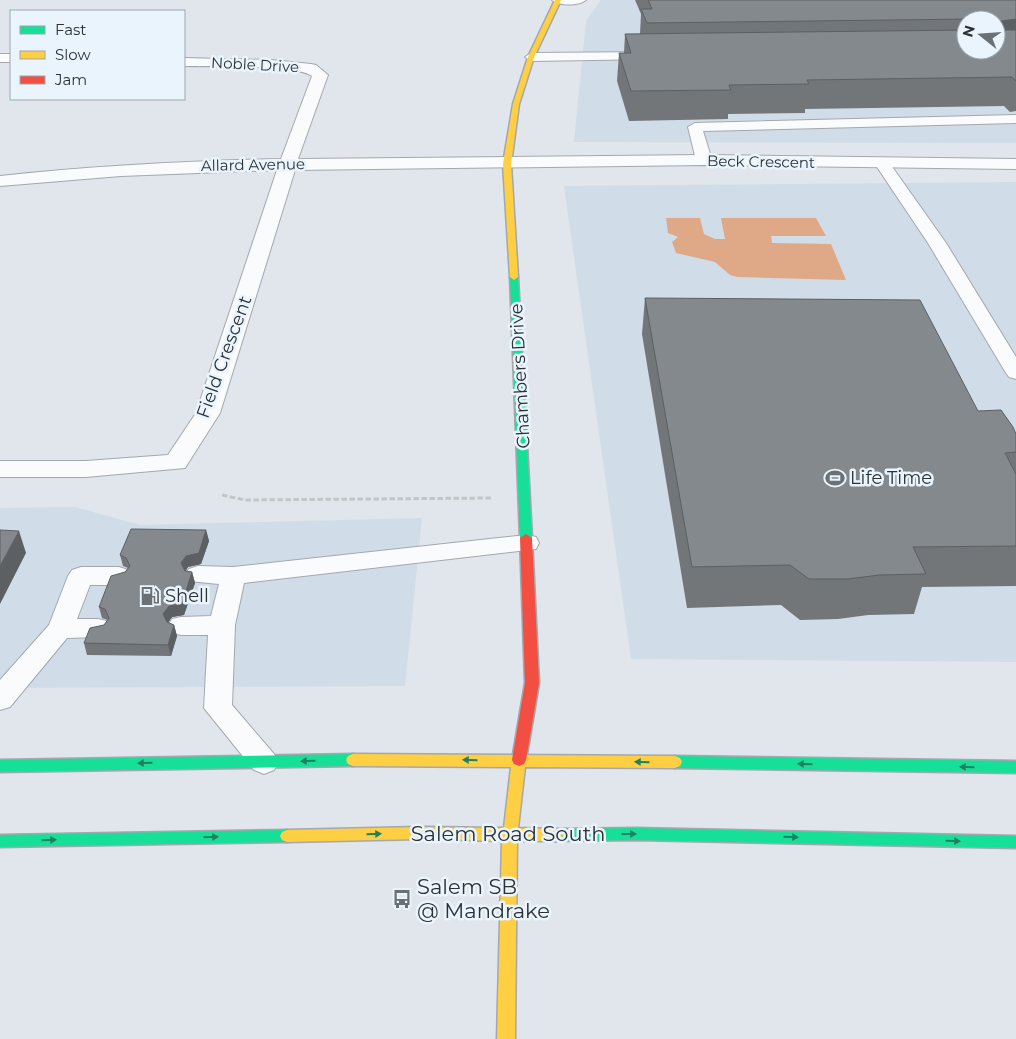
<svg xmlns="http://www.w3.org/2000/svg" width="1016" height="1039" font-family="Montserrat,sans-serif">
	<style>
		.built { fill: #d0dce8; fill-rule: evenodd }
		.water { fill: #dfa987 }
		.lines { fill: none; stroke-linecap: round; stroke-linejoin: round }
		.lane-casing { stroke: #a4a8ad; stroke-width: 2 }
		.street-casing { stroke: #a4a8ad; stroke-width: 2 }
		.fast-casing { stroke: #a4a8ad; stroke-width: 3 }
		.slow-casing { stroke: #a4a8ad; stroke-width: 3 }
		.jam-casing { stroke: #a4a8ad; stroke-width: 3 }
		.path { stroke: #c3c6c8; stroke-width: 3; stroke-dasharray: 5.5 2.5; stroke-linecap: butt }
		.lane { fill: #fafbfc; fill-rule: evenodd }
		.street { fill: #fafbfc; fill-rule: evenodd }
		.fast { fill: #16e098; fill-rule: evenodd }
		.slow { fill: #ffcf43; fill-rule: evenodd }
		.jam { fill: #f24e42; fill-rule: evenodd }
		.wall { fill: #727679; fill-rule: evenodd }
		.shaded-wall { fill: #5c6063 }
		.building { fill: #84898d; stroke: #5c6063 }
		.oneway { fill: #228062 }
		.labels { text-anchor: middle; stroke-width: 5; stroke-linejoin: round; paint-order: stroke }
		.far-street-label { font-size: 15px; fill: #2c3135; stroke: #eaf4fd }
		.street-label { font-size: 18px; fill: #2c3135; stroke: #eaf4fd }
		.poi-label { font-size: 18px; fill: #2c3135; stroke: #eaf4fd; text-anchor: start }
		.near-street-label { font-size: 21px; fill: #2c3135; stroke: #eaf4fd }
		.near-poi-label { font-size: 21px; fill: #2c3135; stroke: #eaf4fd; text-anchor: start }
	</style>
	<rect width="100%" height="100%" fill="#e0e6ec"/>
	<path class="built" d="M601,0H1016V143L574,142L586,21ZM966,20H996V50H966Z
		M1016,182V662L631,659L564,186Z
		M75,507L140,525L422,518L405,686L0,688V508Z"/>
	<path class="water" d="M666,218H700L704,234L715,239H725L721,218H816L826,236H771L772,243L831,244L846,280L737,277L730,275L715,262L676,253L672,242L678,237L668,233Z"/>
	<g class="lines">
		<g class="lane-casing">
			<path id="lane" d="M552,0H586C579,6 559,6 552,0Z
				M651,52L657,56L655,59L531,61L525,57L531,53Z
				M1016,115V123L703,131L712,160L704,165L696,160L688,127L695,123Z
				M883,159L888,161L946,243L1016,357V379L1009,377L1006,373L928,243L875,164Z
				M527,535L536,537L539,543L536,549L244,583L235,625L232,705L274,754L279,762L274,770L264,774L254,770L204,708L208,635H181L172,633L168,626L172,619L181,617L211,616L219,584L189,581L185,575L189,569L198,566L233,567Z
				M81,567H119L128,570L132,576L128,582L119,585H90L77,619H98L107,621L111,628L107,635L98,637L67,638L10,707L0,710V680L49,625L68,576L72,570Z"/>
		</g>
		<g class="street-casing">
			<path id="street" d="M0,54H11V62H0Z
				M184,58L271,60L311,64L316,65L328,75L298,159L704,155L1016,159V169L704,165L295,170L220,413L185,468L86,477H0V461H86L168,455L196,413L277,170L121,176L0,186V176C94,166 187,161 281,159L312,76C296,64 208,67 184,66Z"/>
		</g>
		<g class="fast-casing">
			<path id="fast" d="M514,274L518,277L532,538L526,542L520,538L510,277Z
				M353,754L358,756L360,760L358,764L353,766L0,772V760Z
				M675,756L1016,761V773L675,768L670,766L668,762L670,758Z
				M636,828L1016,836V848L636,840L556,841L551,839L549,835L551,831L556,829Z
				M287,830L292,832L294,836L292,840L287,842L0,847V835Z"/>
		</g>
		<g class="slow-casing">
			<path id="slow" d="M555,0H561L534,57L519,104L511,164L518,277L514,280L510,277L503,164L513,104L528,57Z
				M353,754L675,756L680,758L682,762L680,766L675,768L525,767L518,828L556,829L561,831L563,835L561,839L556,841H517L515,1039H497L502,841L419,839L287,842L282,840L280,836L282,832L287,830L419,827L504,828L511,767L353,766L348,764L346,760L348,756Z"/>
		</g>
		<g class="jam-casing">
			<path id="jam" d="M526,534L532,538L539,683L526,760L524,764L519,766L514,764L512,760L525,683L520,538Z"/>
		</g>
		<path class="path" d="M222,495L245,500L491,498"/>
		<use href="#lane" class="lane"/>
		<use href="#street" class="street"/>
		<use href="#fast" class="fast"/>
		<use href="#slow" class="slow"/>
		<use href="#jam" class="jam"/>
	</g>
	<path class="wall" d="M635,0H1016V111L1010,112L1004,106L805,109V113L728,114V119L629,121L617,81L619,53H624L625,34H640L641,14ZM966,20H996V50H966Z
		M645,298L978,411L1016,434V586L922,587L914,614L868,615L838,619L800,620L781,605L687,608L642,334Z
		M206,530L209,541L201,564L188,567L186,571L192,572L195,583L184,615L172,617L168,623L174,625L177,636L171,656L87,655L84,643L104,625L108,620L102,618L99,607L128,568L123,566L120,555Z"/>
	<path class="shaded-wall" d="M1016,19V45L996,41L1001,21Z
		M206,530L209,541L201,564L188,567L183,574L181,563Z
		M19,531L26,553L0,604V566Z
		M192,572L195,583L184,615L172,617L166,625L163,614Z
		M174,625L177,636L171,656L168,645Z"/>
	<path class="building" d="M648,0H1016V19L1001,21H996V20L972,19L647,23L641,9H652Z
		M966,30V50H996V30H1016V81L1012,77L807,80L809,84L729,85L731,90L631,91L619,53H631L625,34Z
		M645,298L920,300L978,411L1001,410L1013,427L1016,434V452L1005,453L1016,474V546L913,547L926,574L879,575L848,579H809L790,565L692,567Z
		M131,529L206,530L199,553L186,556L181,563L185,571L192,572L182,604L169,606L163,614L167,622L174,625L168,645L84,643L90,628L104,625L109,618L105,609L99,607L111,576L125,572L130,566L126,558L120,555Z
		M0,530L19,531L0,566Z"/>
	<defs><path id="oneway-solid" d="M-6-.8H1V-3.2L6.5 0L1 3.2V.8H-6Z" transform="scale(1.25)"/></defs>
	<g class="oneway">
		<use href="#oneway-solid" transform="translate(470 760) rotate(-179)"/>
		<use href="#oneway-solid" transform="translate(308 761) rotate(179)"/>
		<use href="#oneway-solid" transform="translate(642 762) rotate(-179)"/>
		<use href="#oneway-solid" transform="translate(145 763) rotate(179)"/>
		<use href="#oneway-solid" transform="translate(805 764) rotate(-179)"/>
		<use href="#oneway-solid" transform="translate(967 767) rotate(-179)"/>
		<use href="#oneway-solid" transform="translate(374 834) rotate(-1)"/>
		<use href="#oneway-solid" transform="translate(629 834)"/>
		<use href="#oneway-solid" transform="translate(211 837) rotate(-1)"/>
		<use href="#oneway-solid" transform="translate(791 837) rotate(1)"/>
		<use href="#oneway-solid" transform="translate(49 840) rotate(-1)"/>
		<use href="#oneway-solid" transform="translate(953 841) rotate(1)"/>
	</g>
	<defs>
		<g id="stadium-bare" transform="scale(1.5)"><path d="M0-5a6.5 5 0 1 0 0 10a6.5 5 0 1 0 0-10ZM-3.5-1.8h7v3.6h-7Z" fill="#6b7075" stroke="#eaf4fd" stroke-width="2.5" paint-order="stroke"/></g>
		<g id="fuel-bare" transform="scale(1.5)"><path d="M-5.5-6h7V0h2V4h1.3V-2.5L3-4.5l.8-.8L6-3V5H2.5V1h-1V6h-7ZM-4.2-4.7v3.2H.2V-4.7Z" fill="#6b7075" stroke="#eaf4fd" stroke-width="2.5" paint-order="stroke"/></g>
		<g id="bus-bare" transform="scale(1.5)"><path d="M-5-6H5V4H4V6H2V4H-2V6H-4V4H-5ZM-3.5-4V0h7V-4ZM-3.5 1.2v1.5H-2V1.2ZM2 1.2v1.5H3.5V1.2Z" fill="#6b7075" stroke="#eaf4fd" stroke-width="2.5" paint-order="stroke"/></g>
	</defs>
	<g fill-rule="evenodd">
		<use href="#stadium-bare" x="835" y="478"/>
		<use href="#fuel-bare" x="150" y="596"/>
		<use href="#bus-bare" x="402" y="899"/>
	</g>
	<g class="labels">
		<g class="far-street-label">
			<text transform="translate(255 65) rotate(3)" y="5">Noble Drive</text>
			<text transform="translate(761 162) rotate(1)" y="5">Beck Crescent</text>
			<text transform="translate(253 165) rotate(-1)" y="5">Allard Avenue</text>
		</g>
		<g class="street-label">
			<text transform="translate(224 357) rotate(-70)" y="6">Field Crescent</text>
			<text transform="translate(520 376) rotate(-93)" y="6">Chambers Drive</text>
		</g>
		<g class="poi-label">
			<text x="850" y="484">Life Time</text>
			<text x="165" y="602">Shell</text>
		</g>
		<g class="near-street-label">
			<text x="508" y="841">Salem Road South</text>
		</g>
		<g class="near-poi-label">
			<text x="417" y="894">Salem SB<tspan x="417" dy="24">@ Mandrake</tspan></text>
		</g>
	</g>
	<rect x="10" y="10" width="175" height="90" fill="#eaf4fd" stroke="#9ea6ad"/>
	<rect x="20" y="26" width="25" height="8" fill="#16e098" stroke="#9ea6ad"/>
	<text x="55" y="35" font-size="15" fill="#2c3135">Fast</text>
	<rect x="20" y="51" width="25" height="8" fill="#ffcf43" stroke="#9ea6ad"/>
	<text x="55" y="60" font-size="15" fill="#2c3135">Slow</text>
	<rect x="20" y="76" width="25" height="8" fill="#f24e42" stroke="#9ea6ad"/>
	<text x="55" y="85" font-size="15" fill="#2c3135">Jam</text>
	<g transform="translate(981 35) rotate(287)"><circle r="24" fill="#eaf4fd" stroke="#9ea6ad"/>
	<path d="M0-4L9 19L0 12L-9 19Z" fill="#6b7075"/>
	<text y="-8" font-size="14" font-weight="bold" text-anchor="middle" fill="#2c3135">N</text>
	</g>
</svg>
